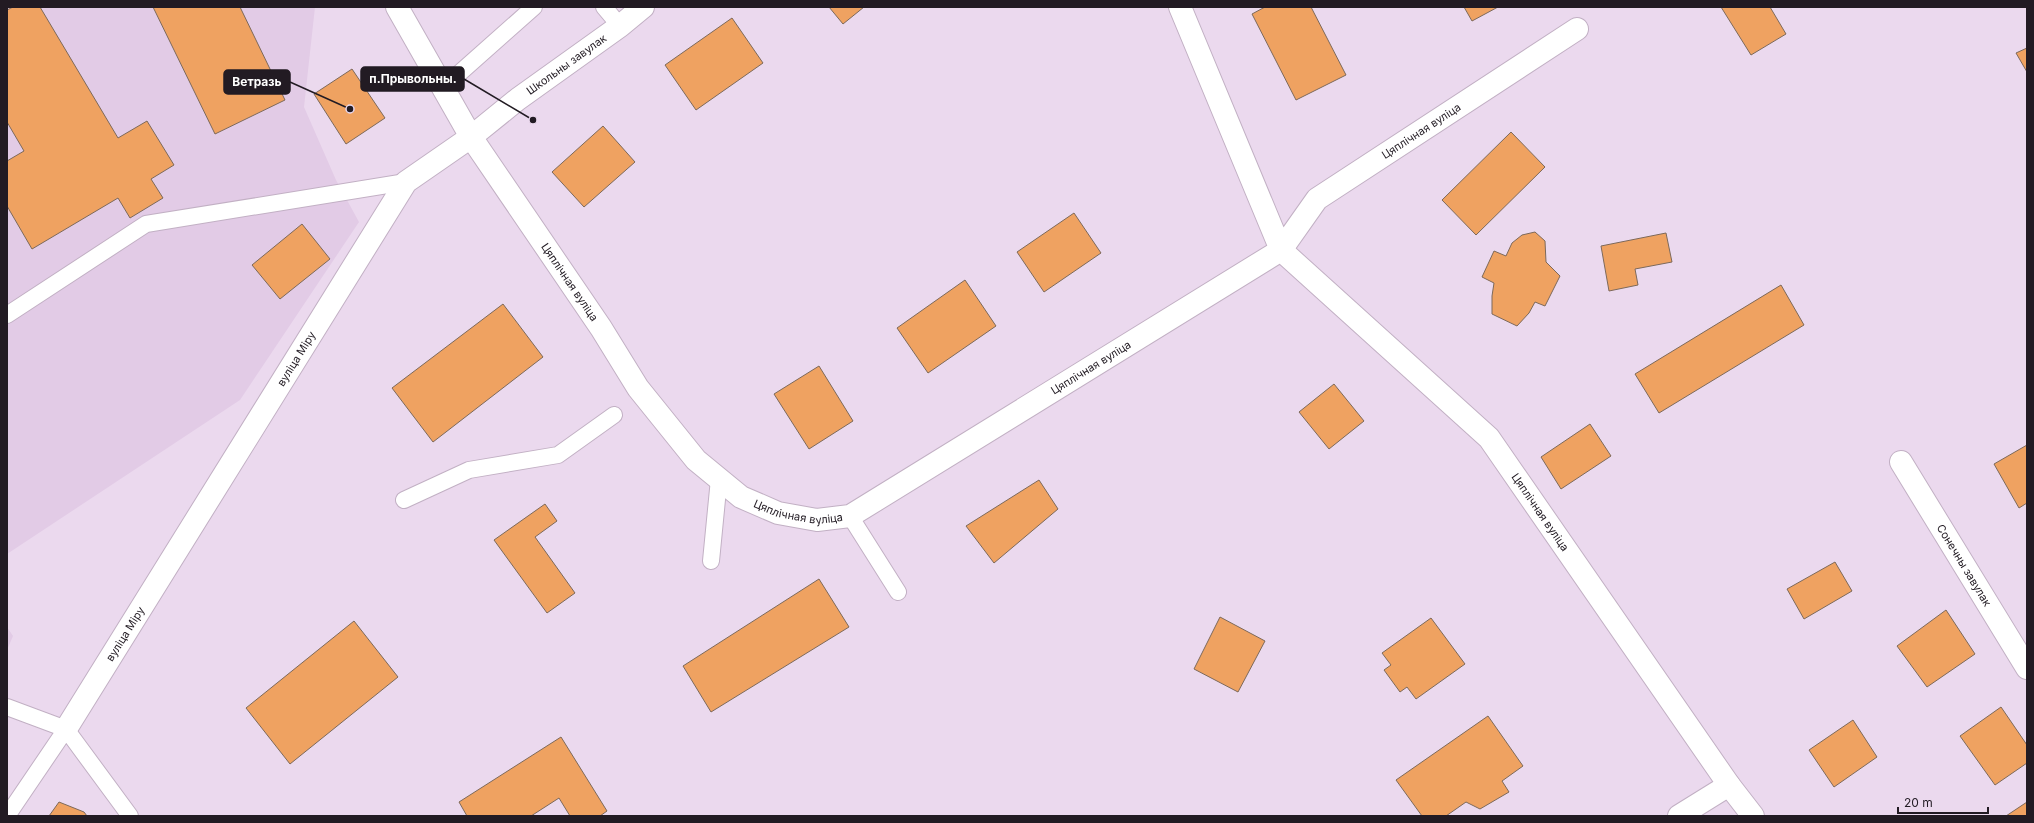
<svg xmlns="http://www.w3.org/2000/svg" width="2034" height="823" font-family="Inter,sans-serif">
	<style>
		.built { fill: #e2cbe6 }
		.building { fill: #efa261; stroke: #7d695a }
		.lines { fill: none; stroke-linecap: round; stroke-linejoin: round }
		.lane-casing { stroke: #c2b0c4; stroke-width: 18 }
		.street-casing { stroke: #c2b0c4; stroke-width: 24 }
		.secondary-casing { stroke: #c2b0c4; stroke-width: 24 }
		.lane { stroke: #fff; stroke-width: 16 }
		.street { stroke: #fff; stroke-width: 22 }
		.secondary { stroke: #fff; stroke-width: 22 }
		.labels { text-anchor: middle; stroke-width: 3; stroke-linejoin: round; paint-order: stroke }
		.street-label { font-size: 11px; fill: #221b23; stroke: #ebd9ee }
		.leader { fill: none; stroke: #221b23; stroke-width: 1.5 }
		.callout-dot { fill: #221b23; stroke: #ebd9ee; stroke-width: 1.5 }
		.callout { fill: #221b23; stroke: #221b23; stroke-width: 1.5 }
		.callout-label { font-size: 12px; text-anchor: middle; font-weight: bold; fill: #fff }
	</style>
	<rect width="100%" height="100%" fill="#ebd9ee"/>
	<path class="built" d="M7,7H315L304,107L336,180L359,222L240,400L7,554Z
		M7,627L13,636L7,650Z"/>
	<path class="building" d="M13,7H40L118,138L147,121L174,165L151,179L163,198L130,218L118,198L32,249L7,206V161L24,151L7,122V10Z
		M153,7H240L285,100L215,134Z
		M829,7H864L843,24Z
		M1265,7H1311L1346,75L1296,100L1252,14Z
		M1464,7H1498L1472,21Z
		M1721,7H1770L1786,34L1751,55Z
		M732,18L763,63L696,110L665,65Z
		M2027,48V72L2016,53Z
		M352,69L385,118L346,144L314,94Z
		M603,126L635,162L584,207L552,172Z
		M1511,132L1545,167L1476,235L1442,200Z
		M1074,213L1101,253L1044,292L1017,252Z
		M302,224L330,259L280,299L252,265Z
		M1535,232L1545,241L1546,262L1560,276L1545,306L1535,302L1529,313L1517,326L1492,314V296L1494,283L1482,277L1494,251L1506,256L1512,243L1522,235Z
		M1666,233L1672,262L1635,269L1638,285L1609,291L1601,246Z
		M965,280L996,326L928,373L897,328Z
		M1781,285L1804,325L1659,413L1635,374Z
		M503,304L543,357L433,442L392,388Z
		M819,366L853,421L809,449L774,394Z
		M1334,384L1364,421L1329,449L1299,412Z
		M1590,424L1611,456L1561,489L1541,457Z
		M2027,445V503L2019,508L1994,464Z
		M1039,480L1058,509L994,563L966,526Z
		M545,504L557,521L535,537L575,593L547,613L494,540Z
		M1835,562L1852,591L1804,619L1787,589Z
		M819,579L849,627L711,712L683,666Z
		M1946,610L1975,654L1927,687L1897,646Z
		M1220,617L1265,641L1238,692L1194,669Z
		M1431,618L1465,664L1416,699L1407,687L1400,692L1384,670L1391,665L1382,653Z
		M354,621L398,677L290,764L246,708Z
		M2001,707L2027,745V763L1995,785L1960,736Z
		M1488,716L1523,766L1502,781L1509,792L1480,809L1466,802L1446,816H1422L1396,780Z
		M1853,720L1877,757L1834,787L1809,750Z
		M561,737L607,811L600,816H570L559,798L531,816H467L459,802Z
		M59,802L84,812L87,816H49Z
		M2027,802V816H2006Z"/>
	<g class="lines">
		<g class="lane-casing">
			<path id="lane" d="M604,7L620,26
				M443,86L454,78L534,7
				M7,315L146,224L406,182
				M404,500L469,470L558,455L614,415
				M850,516L898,592
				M711,561L719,479
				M7,707L66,729L130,816
				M7,816L66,729"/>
		</g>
		<g class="street-casing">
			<g id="street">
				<path id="s1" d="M1180,7L1281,250L1317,199L1577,29"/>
				<path id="s2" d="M1901,462L2027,668"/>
				<path id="s3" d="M66,729L406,182L471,137L518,99L620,26L643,7"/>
				<path d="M1679,816L1729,785"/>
			</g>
		</g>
		<g class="secondary-casing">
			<g id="secondary">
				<path id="s4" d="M397,7L471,137L601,328L638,388L696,460L741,497L778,513L817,520L850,516L1281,250L1489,438L1729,785L1753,816"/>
			</g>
		</g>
		<use href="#lane" class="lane"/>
		<use href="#street" class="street"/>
		<use href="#secondary" class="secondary"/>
	</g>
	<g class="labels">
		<g class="street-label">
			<text dy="4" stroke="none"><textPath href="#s3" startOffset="843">Школьны завулак</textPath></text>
			<text dy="4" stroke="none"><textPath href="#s1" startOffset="450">Цяплічная вуліца</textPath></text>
			<text dy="4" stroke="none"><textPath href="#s4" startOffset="325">Цяплічная вуліца</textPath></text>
			<text dy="4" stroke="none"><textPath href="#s3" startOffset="436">вуліца Міру</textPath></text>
			<text dy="4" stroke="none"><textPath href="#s4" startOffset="998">Цяплічная вуліца</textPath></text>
			<text dy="4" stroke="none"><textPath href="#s4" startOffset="662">Цяплічная вуліца</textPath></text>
			<text dy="4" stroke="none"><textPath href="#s4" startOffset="1592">Цяплічная вуліца</textPath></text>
			<text dy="4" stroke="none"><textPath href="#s2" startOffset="121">Сонечны завулак</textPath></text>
			<text dy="4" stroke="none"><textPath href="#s3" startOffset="112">вуліца Міру</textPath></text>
		</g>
	</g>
	<path class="leader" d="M533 120L464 79M350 109L290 82"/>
	<g class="callout-dot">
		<circle cx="533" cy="120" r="4"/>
		<circle cx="350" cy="109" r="4"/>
	</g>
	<g class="callout">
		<rect x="361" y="67" width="103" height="24" rx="4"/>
		<rect x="224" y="70" width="66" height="24" rx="4"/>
	</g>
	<g class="callout-label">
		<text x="413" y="83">п.Прывольны.</text>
		<text x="257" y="86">Ветразь</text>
	</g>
	<rect width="2034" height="823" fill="none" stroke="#221b23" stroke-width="16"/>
	<path d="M1898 807v6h90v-6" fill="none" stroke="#221b23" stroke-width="2"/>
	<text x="1904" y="807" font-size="12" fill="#221b23" stroke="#ebd9ee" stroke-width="3" paint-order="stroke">20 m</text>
</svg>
